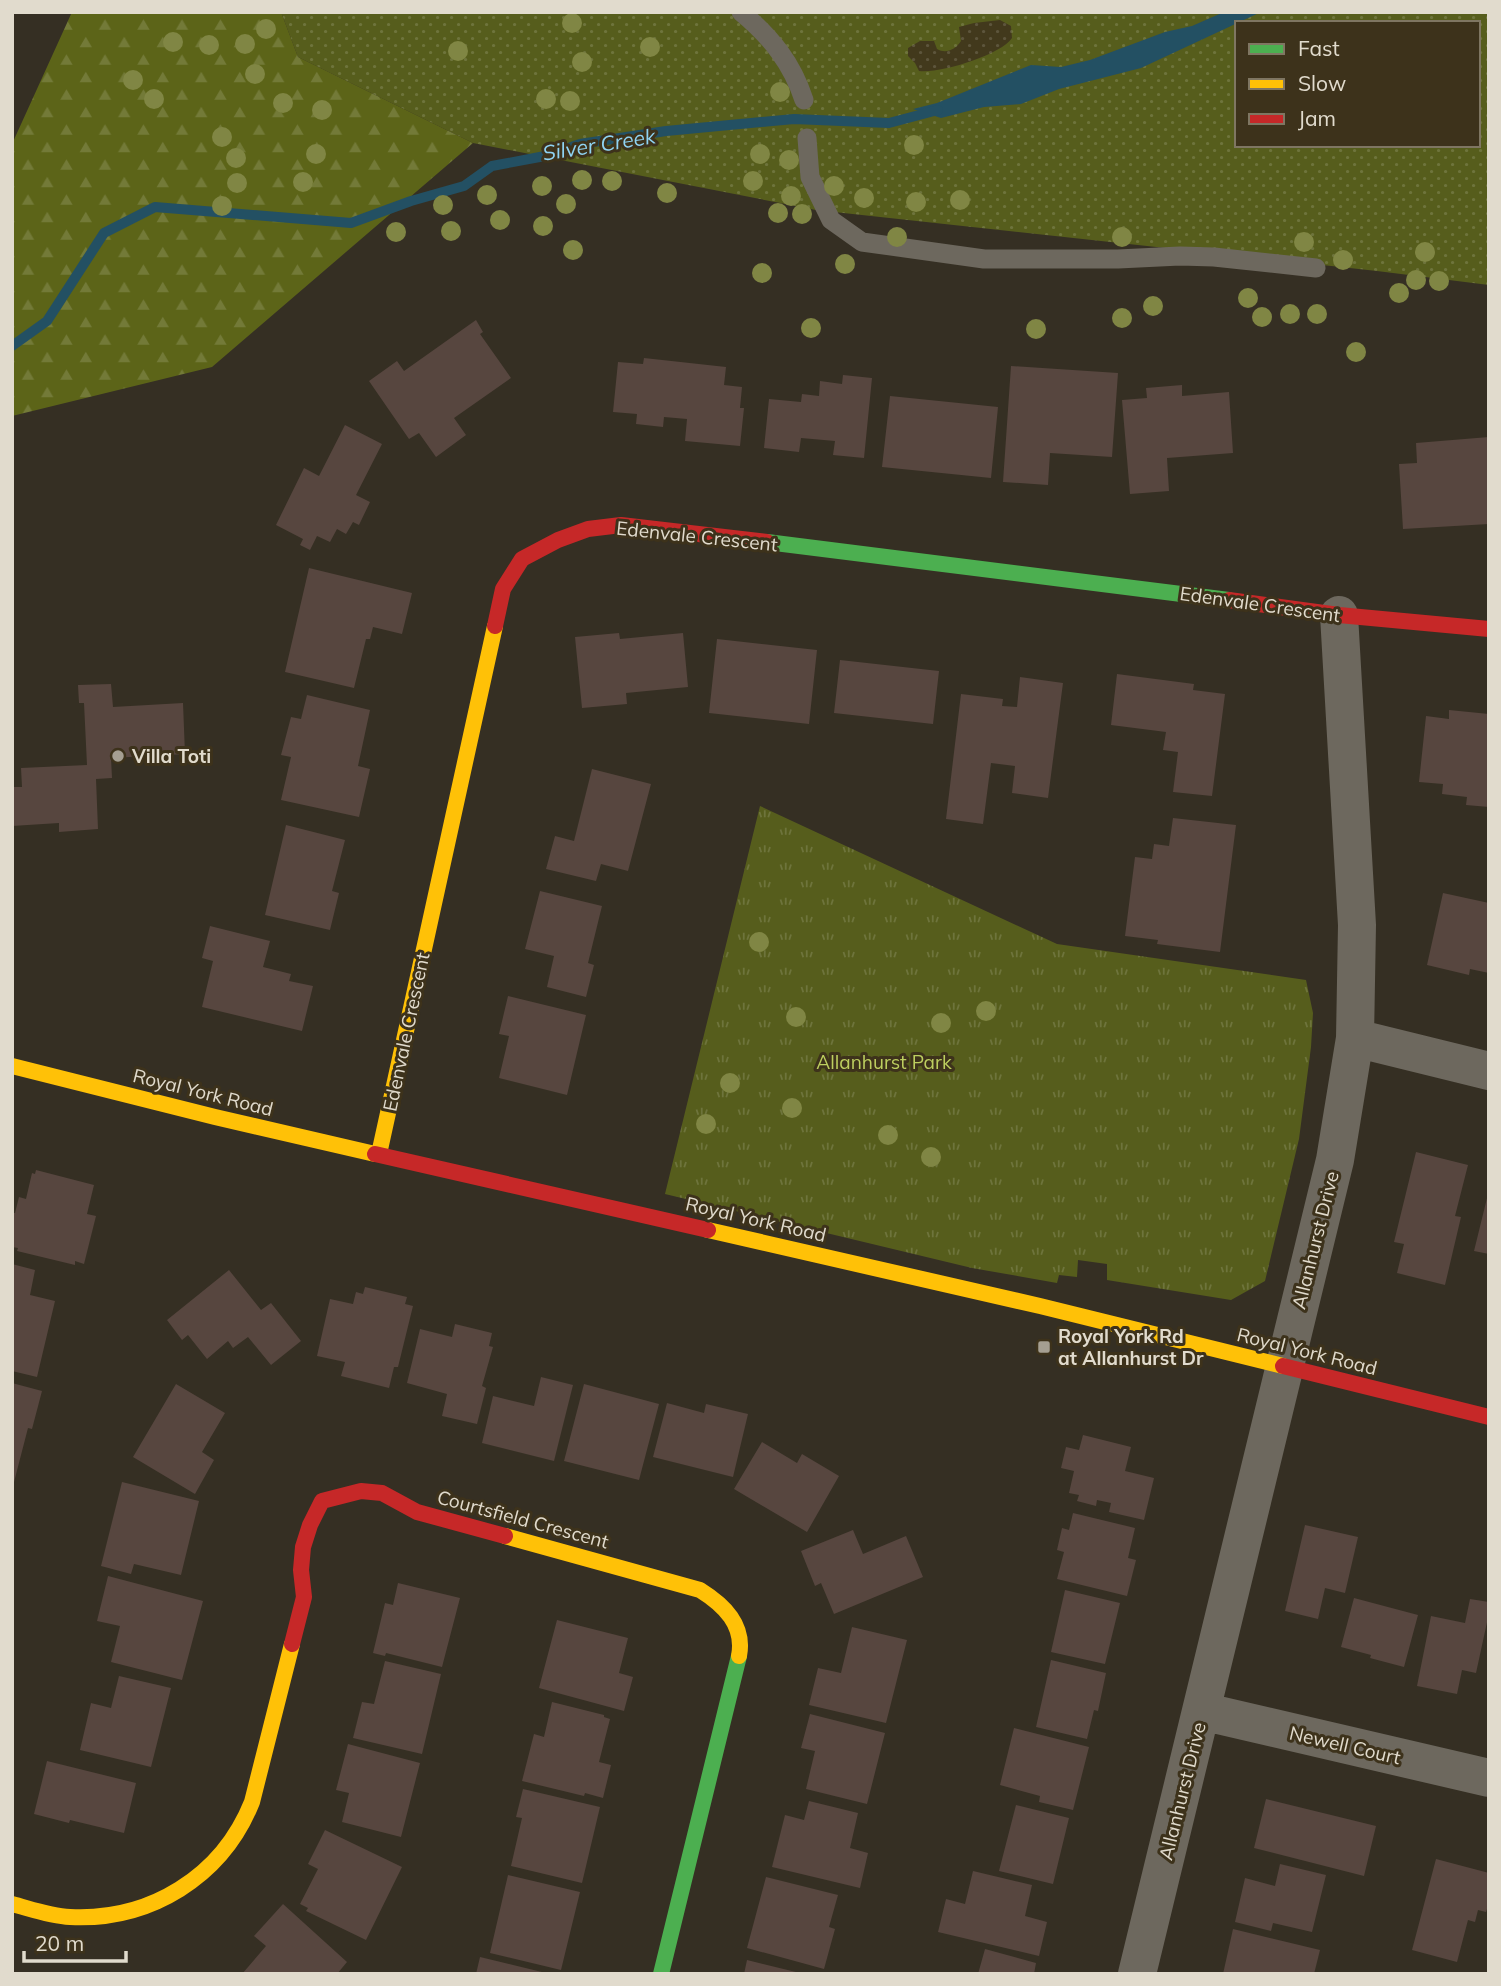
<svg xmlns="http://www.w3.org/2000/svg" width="1501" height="1986" font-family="Mulish,sans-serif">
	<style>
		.grass { fill: url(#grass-dots); fill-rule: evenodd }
		.forest { fill: url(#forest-firs) }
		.sand { fill: url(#sand-dots) }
		.park { fill: url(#park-tufts) }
		.water { fill: #235063 }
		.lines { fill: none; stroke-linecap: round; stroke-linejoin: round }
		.stream { stroke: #235063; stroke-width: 10 }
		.building { fill: #57463f }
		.lane { stroke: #6d685e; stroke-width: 19 }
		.street { stroke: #6d685e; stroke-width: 38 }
		.fast { stroke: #4caf50; stroke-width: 16 }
		.slow { stroke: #ffc107; stroke-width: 16 }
		.jam { stroke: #c62828; stroke-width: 16 }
		.tree { fill: #808644 }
		.poi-dot { fill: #a59f92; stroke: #3d321b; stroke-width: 2.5 }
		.labels { text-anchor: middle; stroke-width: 6; stroke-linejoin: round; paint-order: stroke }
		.street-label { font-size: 19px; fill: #e1dbcd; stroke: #3d321b }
		.poi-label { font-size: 19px; font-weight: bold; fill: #e1dbcd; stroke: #3d321b; text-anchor: start }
		.park-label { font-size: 19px; fill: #bdce5f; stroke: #3d321b }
		.water-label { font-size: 21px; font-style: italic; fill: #8fd3f3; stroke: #3d321b }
	</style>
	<defs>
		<pattern id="grass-dots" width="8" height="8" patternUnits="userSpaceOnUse" patternTransform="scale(1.75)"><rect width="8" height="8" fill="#565d1c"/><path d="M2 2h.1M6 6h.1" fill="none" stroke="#6e743c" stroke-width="1.8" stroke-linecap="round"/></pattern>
		<pattern id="forest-firs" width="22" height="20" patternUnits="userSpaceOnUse" patternTransform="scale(1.75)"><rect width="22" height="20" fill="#5c6418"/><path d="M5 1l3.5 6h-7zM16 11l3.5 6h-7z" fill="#737a38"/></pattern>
		<pattern id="sand-dots" width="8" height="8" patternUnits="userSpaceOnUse" patternTransform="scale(1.75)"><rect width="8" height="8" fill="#42391c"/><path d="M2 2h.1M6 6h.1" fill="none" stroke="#5d553c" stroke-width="1.8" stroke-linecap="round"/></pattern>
		<pattern id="park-tufts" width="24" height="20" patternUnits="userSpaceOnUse" patternTransform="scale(1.75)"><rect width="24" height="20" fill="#565d1c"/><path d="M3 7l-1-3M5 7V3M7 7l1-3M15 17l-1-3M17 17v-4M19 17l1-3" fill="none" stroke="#6e743c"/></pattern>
	</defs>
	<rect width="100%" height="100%" fill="#352f23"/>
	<path class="grass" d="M281,12H1489V285L1377,271L816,210L473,143L298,57ZM1237,23H1478V145H1237Z"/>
	<path class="forest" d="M72,12H281L298,57L473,143L212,367L12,416V144Z"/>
	<path class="sand" d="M1000,20L1011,26L1012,38C1001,55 939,74 919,71L915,63L908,56V48L920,41H934L937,49C946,54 955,50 961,41L959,27L974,23Z"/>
	<path class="park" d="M760,806L1057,944L1306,980L1313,1013L1311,1047L1299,1139L1265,1281L1231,1300L1107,1280V1264L1078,1260L1077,1277L1059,1275L1057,1283L972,1268L665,1194Z"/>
	<path class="water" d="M1224,12H1261L1141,68L1059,89L1021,104L984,107L941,118L913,109L937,103L1031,65L1061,67L1090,60L1165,32L1192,26Z"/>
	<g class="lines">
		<path class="stream" d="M12,346L47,321L104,233L155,207L351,223L411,201L464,186L492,166L545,156L580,144L666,131L794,119L889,123L938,110"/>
	</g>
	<path class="building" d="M476,320L483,332L480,334L511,378L454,418L466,435L436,457L419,433L409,439L369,381L397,361L404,371Z
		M644,358L726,367L724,385L742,387L740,408H744L740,446L685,441L687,419L664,417L663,427L636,424L637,414L613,412L618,362L643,364Z
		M1011,366L1118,373L1112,457L1050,453L1048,485L1003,482Z
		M843,375L872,378L864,458L833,455L835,441L801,438L799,452L764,448L769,399L801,402L802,394L819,396L820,381L842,384Z
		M1182,385V396L1229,392L1233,453L1167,458L1169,491L1130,494L1122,400L1147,398L1146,388Z
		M890,396L998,407L991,478L882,467Z
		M345,425L382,444L356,495L370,502L359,525L353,522L346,534L337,529L330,542L317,536L310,550L300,545L303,539L276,525L304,468L319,476Z
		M1489,437V524L1403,529L1399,464L1417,463L1416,443Z
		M309,568L412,593L402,634L373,627L370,639H366L354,688L285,672Z
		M619,633L620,639L683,633L688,687L626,693L627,704L582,708L575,637Z
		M717,639L817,650L809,724L709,713Z
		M840,660L939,671L933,724L834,713Z
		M1117,674L1194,684L1193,690L1225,694L1212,796L1173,792L1178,752L1163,750L1166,732L1111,725Z
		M1020,677L1063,683L1048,798L1012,793L1015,766L991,763L983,824L946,819L961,694L1003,699L1002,706L1017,707Z
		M111,684L113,707L183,703L185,754L111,758L112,778L96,779L98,829L59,832V823L12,826V787H22L21,768L87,765L84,703H79L78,685Z
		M307,695L370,710L358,766L370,769L359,817L281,800L291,757L281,755L291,717L301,719Z
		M1449,710L1489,714V807L1466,805L1467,797L1442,794L1443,784L1419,782L1426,716L1449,719Z
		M592,769L651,784L628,871L601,864L596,881L546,869L555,836L574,841Z
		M1173,818L1236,825L1220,952L1157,944L1158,940L1125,936L1135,857L1152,859L1154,844L1169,846Z
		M286,825L345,840L332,891L339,893L330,930L265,915Z
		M540,891L602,906L588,963L594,965L586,997L547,987L554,956L525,949Z
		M1443,893L1489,903V973L1470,969L1469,975L1427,965Z
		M210,926L270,941L263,967L291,974L289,981L313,986L302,1031L202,1007L213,961L202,958Z
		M508,996L586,1015L567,1095L499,1078L509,1036L499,1034Z
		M1416,1152L1468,1165L1455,1216L1461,1217L1445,1285L1397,1273L1404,1244L1394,1242Z
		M36,1170L94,1185L87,1214L96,1216L84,1264L75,1261V1265L17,1251L18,1248L12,1247V1213H15L19,1197L26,1199L32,1173L35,1174Z
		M1488,1194H1489V1254L1474,1251Z
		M12,1264L35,1270L30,1295L55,1301L37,1377L12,1371Z
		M229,1270L261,1310L271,1303L301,1341L271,1365L248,1337L233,1348L228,1341L207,1359L188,1335L182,1340L167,1320Z
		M365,1287L407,1297L405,1304L413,1306L398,1367H394L389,1388L341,1376L345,1362L317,1356L330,1299L353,1304L356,1292L363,1294Z
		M455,1324L492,1333L489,1346L493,1347L482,1386L486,1388L477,1424L442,1416L447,1394L407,1383L420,1329L452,1337Z
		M541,1377L573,1385L554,1461L482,1443L493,1396L534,1406Z
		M12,1383L42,1391L32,1429L28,1428L13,1486Z
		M176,1384L225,1413L202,1452L214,1460L195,1494L133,1457Z
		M584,1384L659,1404L639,1480L564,1461Z
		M667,1403L704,1413L706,1404L748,1414L733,1477L653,1457Z
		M1083,1435L1131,1447L1125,1471L1154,1478L1144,1520L1109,1512L1111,1503L1097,1500L1096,1506L1077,1501L1079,1495L1069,1493L1074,1471L1061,1468L1066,1447L1079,1450Z
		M762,1442L797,1463L802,1454L839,1476L807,1532L734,1489Z
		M122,1482L199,1501L181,1575L134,1564L131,1574L101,1566Z
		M1073,1513L1135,1528L1128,1558L1136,1560L1127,1596L1057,1579L1064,1552L1057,1550L1062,1528L1069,1530Z
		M1305,1525L1358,1537L1345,1593L1325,1588L1318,1619L1285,1611Z
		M853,1530L863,1554L906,1536L923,1577L834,1614L821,1583L815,1586L801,1551Z
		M108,1576L203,1601L182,1680L111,1662L120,1626L97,1621Z
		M398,1583L460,1598L442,1667L386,1653L385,1656L373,1653L385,1603L393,1605Z
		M1065,1590L1120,1603L1105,1664L1051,1652Z
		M1354,1598L1418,1615L1404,1667L1370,1658L1371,1655L1341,1647Z
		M1470,1599L1489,1602V1613L1476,1673L1462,1670L1457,1694L1417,1686L1431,1616L1465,1623Z
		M557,1620L628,1638L619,1673L633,1677L624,1711L539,1688Z
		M852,1627L907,1640L886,1723L809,1705L818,1668L841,1673Z
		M1051,1660L1106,1673L1098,1711L1094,1710L1087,1739L1036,1727Z
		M385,1661L441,1674L422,1754L353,1738L362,1702L374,1704Z
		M119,1676L171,1688L151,1767L80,1750L91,1703L111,1708Z
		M552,1702L604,1715V1717L610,1719L599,1762L611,1765L603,1798L585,1793L584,1796L522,1781L534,1734L544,1737Z
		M810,1714L885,1733L867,1804L806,1789L815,1751L801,1748Z
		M1014,1728L1089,1747L1073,1810L1039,1802L1040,1796L1000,1785Z
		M348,1744L420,1763L401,1837L342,1822L349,1793L336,1790Z
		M47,1761L136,1783L124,1833L70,1820L69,1823L34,1814Z
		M523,1789L600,1807L582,1883L511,1866L522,1818L516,1817Z
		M1266,1799L1376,1826L1364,1876L1254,1848Z
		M809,1801L858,1813L850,1848L868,1853L860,1888L772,1867L785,1815L804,1820Z
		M1016,1805L1069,1818L1053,1884L999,1871Z
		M325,1830L402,1867L366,1940L306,1911L308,1908L300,1904L318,1869L308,1864Z
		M1436,1859L1489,1873V1903L1486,1912L1478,1910L1475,1922L1468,1920L1457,1962L1412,1950Z
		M1280,1864L1326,1875L1312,1932L1273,1923L1271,1931L1235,1922L1245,1878L1275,1886Z
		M973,1871L1032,1885L1025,1916L1047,1922L1039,1956L938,1932L946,1899L965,1904Z
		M508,1875L580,1892L561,1970L490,1953Z
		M766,1877L838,1895L829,1927L835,1929L824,1969L747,1948Z
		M283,1904L347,1962L337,1974H242L266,1946L254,1936Z
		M1233,1929L1320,1950L1314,1974L1281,1972V1974H1223Z
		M985,1949L1036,1963L1034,1974H978Z
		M480,1957L546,1973V1974H476Z
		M747,1960L800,1973V1974H744Z"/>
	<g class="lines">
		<path class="lane" d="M741,12C771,37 792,63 804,100
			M807,138L810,177L831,220L862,242L984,259H1118L1180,256L1214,257L1316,268"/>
		<path class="street" d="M1355,1038L1489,1071
			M1201,1711L1489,1778
			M1137,1974L1335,1160L1355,1038L1357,925L1339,615"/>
		<path class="fast" d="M767,542L1229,600
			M661,1974L739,1656"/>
		<path class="slow" d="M12,1066L215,1117L375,1154
			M379,1154L495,626
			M708,1230L1040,1306L1283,1366
			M505,1536L700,1590C724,1605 745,1625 739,1656
			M12,1904C31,1909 50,1916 70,1917C150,1921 222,1877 252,1802L292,1644"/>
		<path class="jam" d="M1229,600L1339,615L1489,629
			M495,626L503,589L522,559L558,540L588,529L621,525L767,542
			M375,1154L708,1230
			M1283,1366L1489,1417
			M292,1644L304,1597L301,1570L303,1547L310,1525L322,1501L361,1491L382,1493L417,1512L505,1536"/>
	</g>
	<g class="tree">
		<circle cx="572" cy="23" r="10"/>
		<circle cx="266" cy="29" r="10"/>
		<circle cx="173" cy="42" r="10"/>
		<circle cx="245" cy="44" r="10"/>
		<circle cx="209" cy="45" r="10"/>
		<circle cx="650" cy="47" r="10"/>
		<circle cx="458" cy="51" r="10"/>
		<circle cx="582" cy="62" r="10"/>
		<circle cx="255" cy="74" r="10"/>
		<circle cx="133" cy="80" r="10"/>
		<circle cx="780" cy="92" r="10"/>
		<circle cx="154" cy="99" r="10"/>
		<circle cx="546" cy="99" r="10"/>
		<circle cx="570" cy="101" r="10"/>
		<circle cx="283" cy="103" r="10"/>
		<circle cx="322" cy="110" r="10"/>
		<circle cx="222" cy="137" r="10"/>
		<circle cx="914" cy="145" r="10"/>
		<circle cx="316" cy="154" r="10"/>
		<circle cx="760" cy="154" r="10"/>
		<circle cx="236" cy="158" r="10"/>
		<circle cx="789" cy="160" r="10"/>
		<circle cx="582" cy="180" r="10"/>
		<circle cx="612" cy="181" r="10"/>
		<circle cx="753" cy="181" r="10"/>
		<circle cx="303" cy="182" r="10"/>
		<circle cx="237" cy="183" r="10"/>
		<circle cx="542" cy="186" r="10"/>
		<circle cx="834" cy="186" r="10"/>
		<circle cx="667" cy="193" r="10"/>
		<circle cx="487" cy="195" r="10"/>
		<circle cx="791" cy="196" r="10"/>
		<circle cx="864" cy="198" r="10"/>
		<circle cx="960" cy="200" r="10"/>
		<circle cx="916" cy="202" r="10"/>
		<circle cx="566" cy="204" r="10"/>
		<circle cx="443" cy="205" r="10"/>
		<circle cx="222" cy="206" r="10"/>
		<circle cx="778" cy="213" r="10"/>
		<circle cx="802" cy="214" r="10"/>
		<circle cx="500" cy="220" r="10"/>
		<circle cx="543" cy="226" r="10"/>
		<circle cx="451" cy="231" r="10"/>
		<circle cx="396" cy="232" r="10"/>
		<circle cx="897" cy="237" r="10"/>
		<circle cx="1122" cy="237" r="10"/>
		<circle cx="1304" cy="242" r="10"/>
		<circle cx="573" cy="250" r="10"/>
		<circle cx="1425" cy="252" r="10"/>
		<circle cx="1343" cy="260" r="10"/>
		<circle cx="845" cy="264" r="10"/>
		<circle cx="762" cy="273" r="10"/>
		<circle cx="1416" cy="280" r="10"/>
		<circle cx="1439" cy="281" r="10"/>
		<circle cx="1399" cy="293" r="10"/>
		<circle cx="1248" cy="298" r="10"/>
		<circle cx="1153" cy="306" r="10"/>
		<circle cx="1290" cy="314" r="10"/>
		<circle cx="1317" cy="314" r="10"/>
		<circle cx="1262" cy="317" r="10"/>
		<circle cx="1122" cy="318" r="10"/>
		<circle cx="811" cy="328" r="10"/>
		<circle cx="1036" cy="329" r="10"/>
		<circle cx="1356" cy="352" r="10"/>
		<circle cx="759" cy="942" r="10"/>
		<circle cx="986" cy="1011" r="10"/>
		<circle cx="796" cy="1017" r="10"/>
		<circle cx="941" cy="1023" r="10"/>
		<circle cx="730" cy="1083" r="10"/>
		<circle cx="792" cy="1108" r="10"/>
		<circle cx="706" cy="1124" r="10"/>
		<circle cx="888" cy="1135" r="10"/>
		<circle cx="931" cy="1157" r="10"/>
	</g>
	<g class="poi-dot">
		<circle cx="118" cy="756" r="7"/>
		<rect x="1037" y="1340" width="14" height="14" rx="3.5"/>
	</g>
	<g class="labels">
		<g class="street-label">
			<text transform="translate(697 536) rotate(6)" y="7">Edenvale Crescent</text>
			<text transform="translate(1260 604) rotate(8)" y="7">Edenvale Crescent</text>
			<text transform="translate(406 1032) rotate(-78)" y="7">Edenvale Crescent</text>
			<text transform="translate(203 1092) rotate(14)" y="7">Royal York Road</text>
			<text transform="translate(756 1219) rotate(13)" y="7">Royal York Road</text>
			<text transform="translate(1315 1240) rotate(-76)" y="7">Allanhurst Drive</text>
			<text transform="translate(1307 1351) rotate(14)" y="7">Royal York Road</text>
			<text transform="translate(523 1519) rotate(15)" y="7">Courtsfield Crescent</text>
			<text transform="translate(1345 1745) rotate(13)" y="7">Newell Court</text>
			<text transform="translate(1182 1791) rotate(-76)" y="7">Allanhurst Drive</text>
		</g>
		<g class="poi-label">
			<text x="132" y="763">Villa Toti</text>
			<text x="1058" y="1343">Royal York Rd<tspan x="1058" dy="22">at Allanhurst Dr</tspan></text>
		</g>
		<g class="park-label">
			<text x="884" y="1069">Allanhurst Park</text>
		</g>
		<g class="water-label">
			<text transform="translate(599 145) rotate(-9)" y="7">Silver Creek</text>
		</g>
	</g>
	<rect width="1501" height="1986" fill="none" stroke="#e1dbcd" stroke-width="28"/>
	<rect x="1235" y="21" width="245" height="126" fill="#3d321b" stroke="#7f7662" stroke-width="2"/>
	<rect x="1249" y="44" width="35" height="10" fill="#4caf50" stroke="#7f7662" stroke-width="2"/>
	<text x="1298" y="56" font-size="21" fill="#e1dbcd">Fast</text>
	<rect x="1249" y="79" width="35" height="10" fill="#ffc107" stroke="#7f7662" stroke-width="2"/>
	<text x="1298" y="91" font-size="21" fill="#e1dbcd">Slow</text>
	<rect x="1249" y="114" width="35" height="10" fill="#c62828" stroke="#7f7662" stroke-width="2"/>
	<text x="1298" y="126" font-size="21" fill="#e1dbcd">Jam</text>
	<path d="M24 1951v10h102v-10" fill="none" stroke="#e1dbcd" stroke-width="3.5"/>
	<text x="35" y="1951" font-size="21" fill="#e1dbcd" stroke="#3d321b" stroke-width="5" paint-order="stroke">20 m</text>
</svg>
